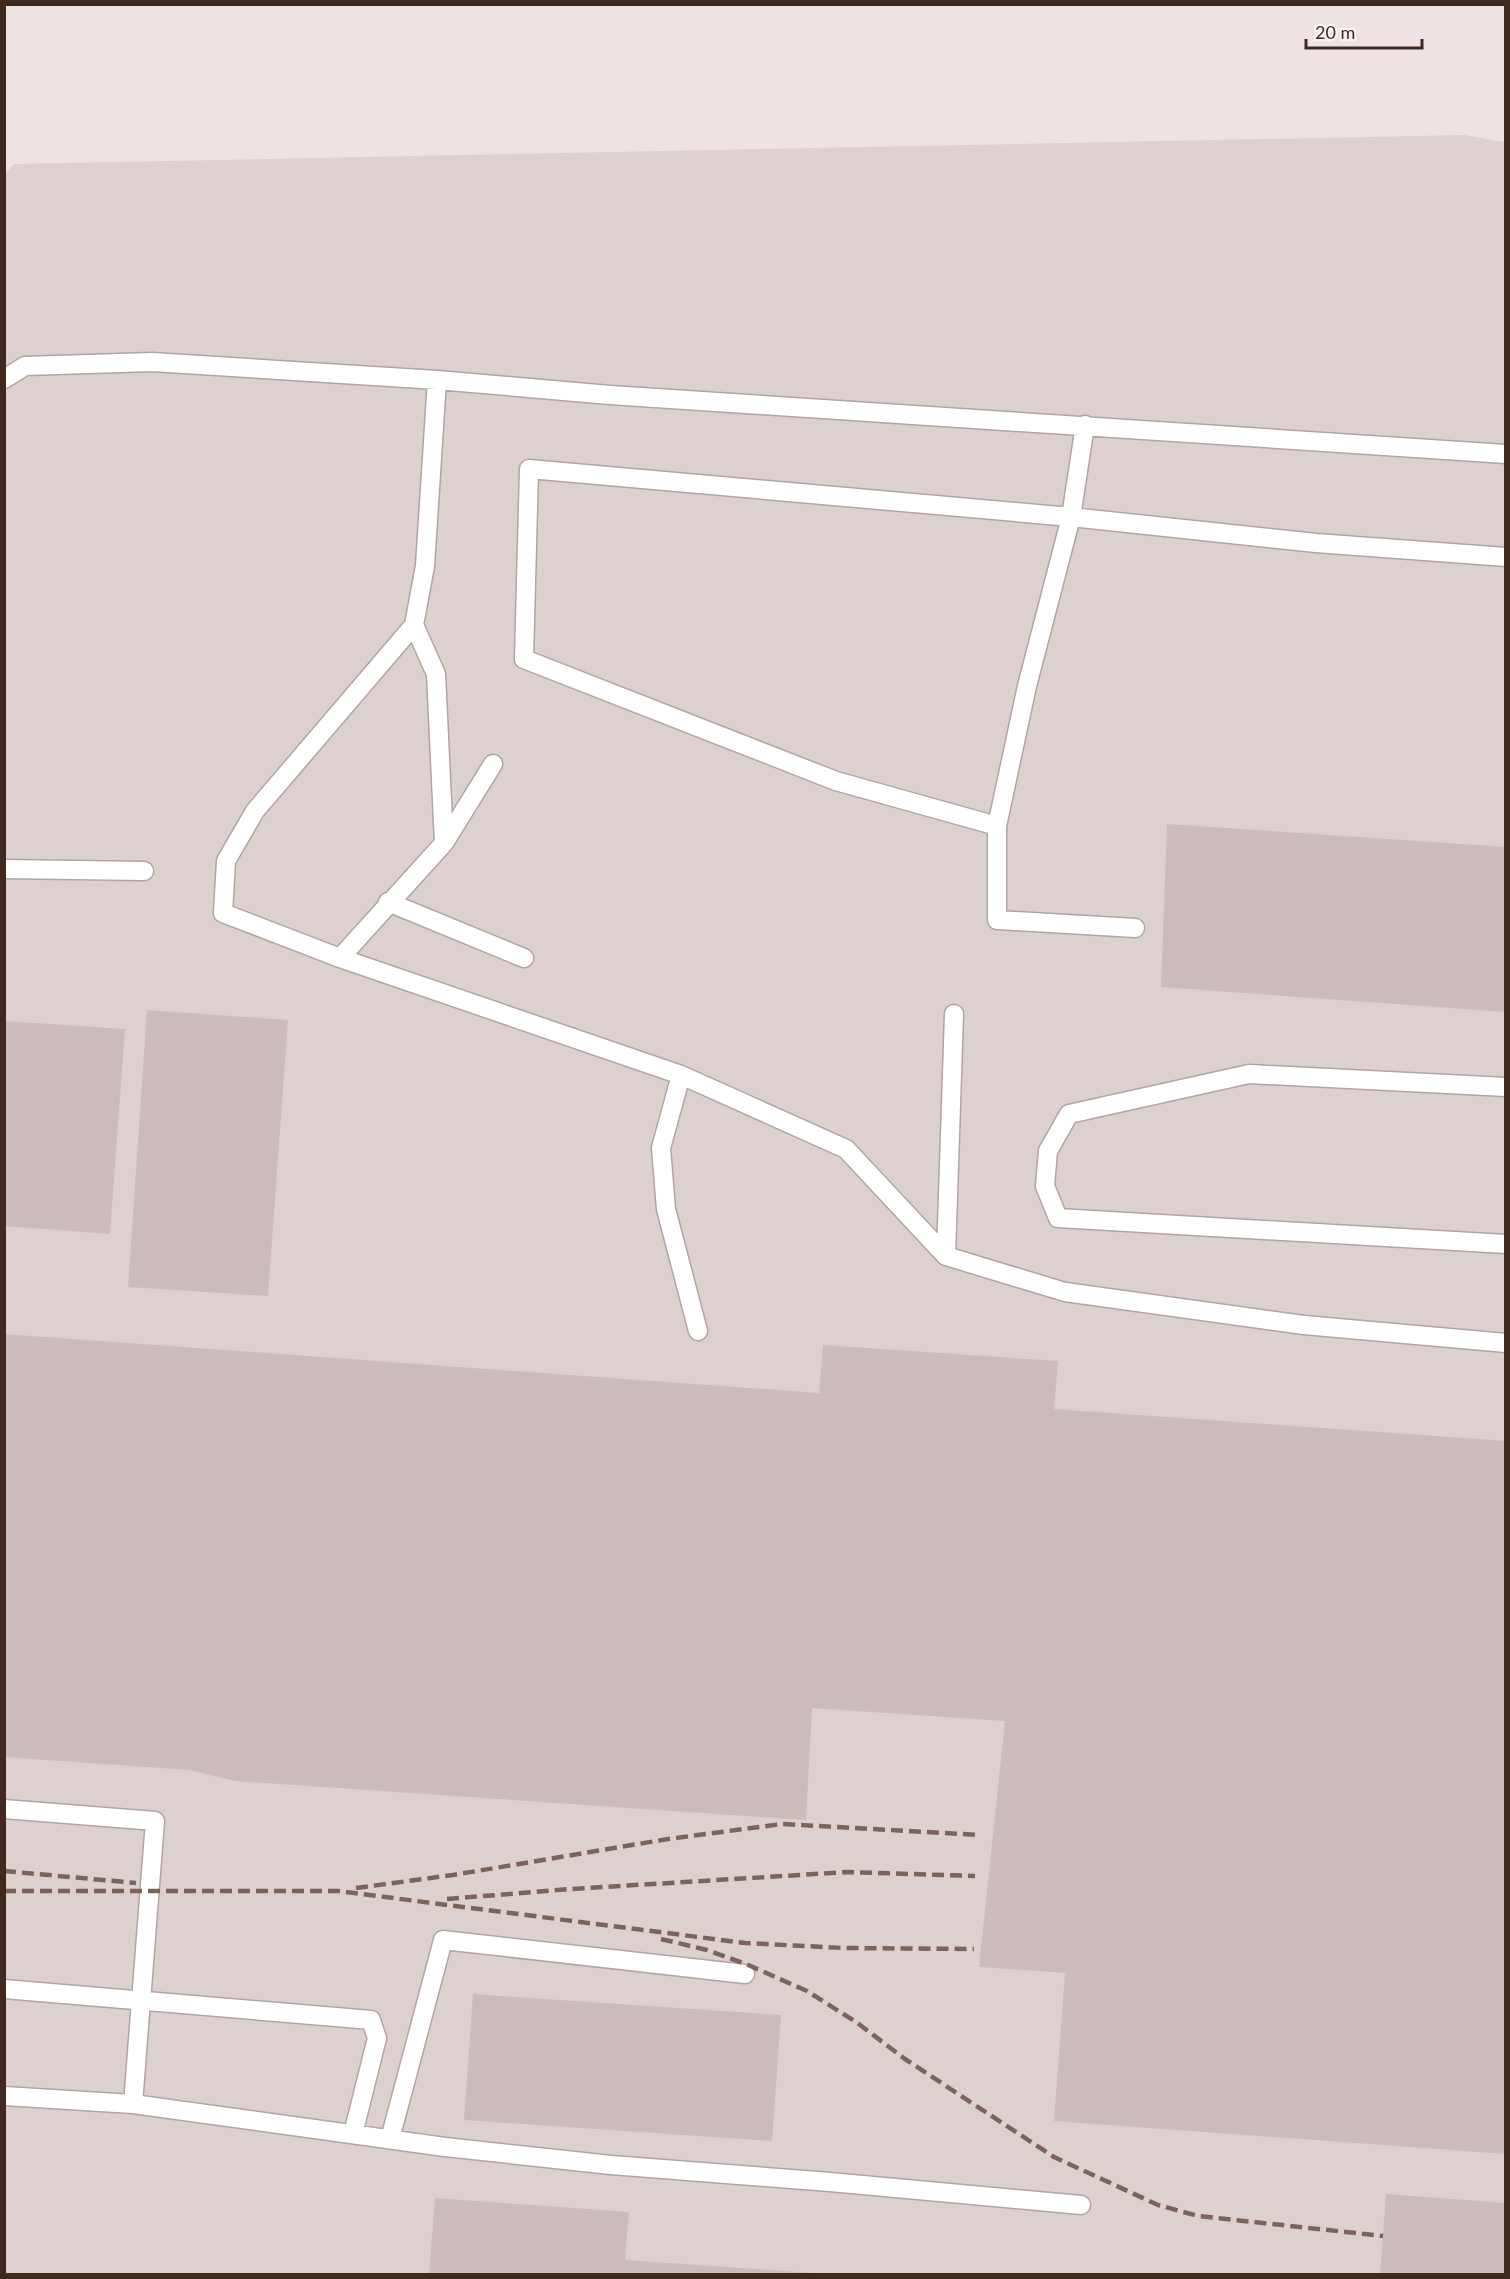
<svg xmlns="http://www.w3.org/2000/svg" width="1510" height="2279" font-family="Lato,sans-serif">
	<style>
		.built { fill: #ddd1d0 }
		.building { fill: #cbbcbb }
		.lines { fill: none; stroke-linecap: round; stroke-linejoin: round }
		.minor-casing { stroke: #b2a4a0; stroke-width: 21 }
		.minor { stroke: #fff; stroke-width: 18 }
		.rail { stroke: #7c645b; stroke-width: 4.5; stroke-dasharray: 12 6; stroke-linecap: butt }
	</style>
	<rect width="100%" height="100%" fill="#ede3e2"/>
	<path class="built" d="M1464,135L1505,142V2274H5V174L14,164Z"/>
	<path class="building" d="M1167,824L1506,847V1012L1161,987Z
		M147,1010L288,1020L268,1296L128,1287Z
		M4,1021L125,1029L110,1234L4,1226Z
		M4,1334L819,1393L823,1345L1058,1361L1054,1409L1506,1441V2154L1054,2121L1065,1973L979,1967L1005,1721L812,1708L806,1820L235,1781L189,1770L4,1757Z
		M473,1994L781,2015L772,2141L464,2120Z
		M1386,2194L1506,2203V2274H1380Z
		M435,2198L629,2212L625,2260L813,2273V2274H429Z"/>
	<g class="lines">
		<g class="minor-casing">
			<path id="minor" d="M4,379L25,366L152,362L437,380L610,395L1506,454
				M437,380L425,566L414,625L255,811L226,861L223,913L340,958L681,1075L661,1148L666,1209L698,1331
				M1085,425L1071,517L1027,686L997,826V920L1135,928
				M997,826L836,781L524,659L529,469L1071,517L1316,543L1506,557
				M444,843L493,764
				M4,869L144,871
				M388,902L524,958
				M340,958L444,843L436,674L414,625
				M681,1075L846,1149L946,1256L1065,1292L1304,1325L1506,1343
				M1506,1087L1249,1074L1069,1114L1048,1151L1045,1186L1058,1218L1506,1244
				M946,1256L954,1014
				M4,1809L155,1821L133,2104L4,2096
				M4,1989L371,2020L377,2038L353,2134
				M133,2104L445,2147L611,2165L830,2182L1081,2205
				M390,2139L443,1940L745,1974"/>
		</g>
		<use href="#minor" class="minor"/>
		<path class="rail" d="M4,1871L136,1883
			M356,1888L453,1875L668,1839L782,1824L980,1835
			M4,1891H338L745,1943L843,1948L974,1949
			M447,1899L571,1889L848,1872L975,1876
			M661,1939L707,1950L746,1964L807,1991L856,2022L905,2059L1054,2157L1158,2205L1198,2216L1383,2236"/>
	</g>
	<rect width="1510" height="2279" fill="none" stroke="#402a20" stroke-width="12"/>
	<path d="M1306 39v9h116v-9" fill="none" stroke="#402a20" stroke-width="3"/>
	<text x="1315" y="39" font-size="18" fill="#402a20" stroke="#f9f3f3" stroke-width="4.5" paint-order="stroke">20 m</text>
</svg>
